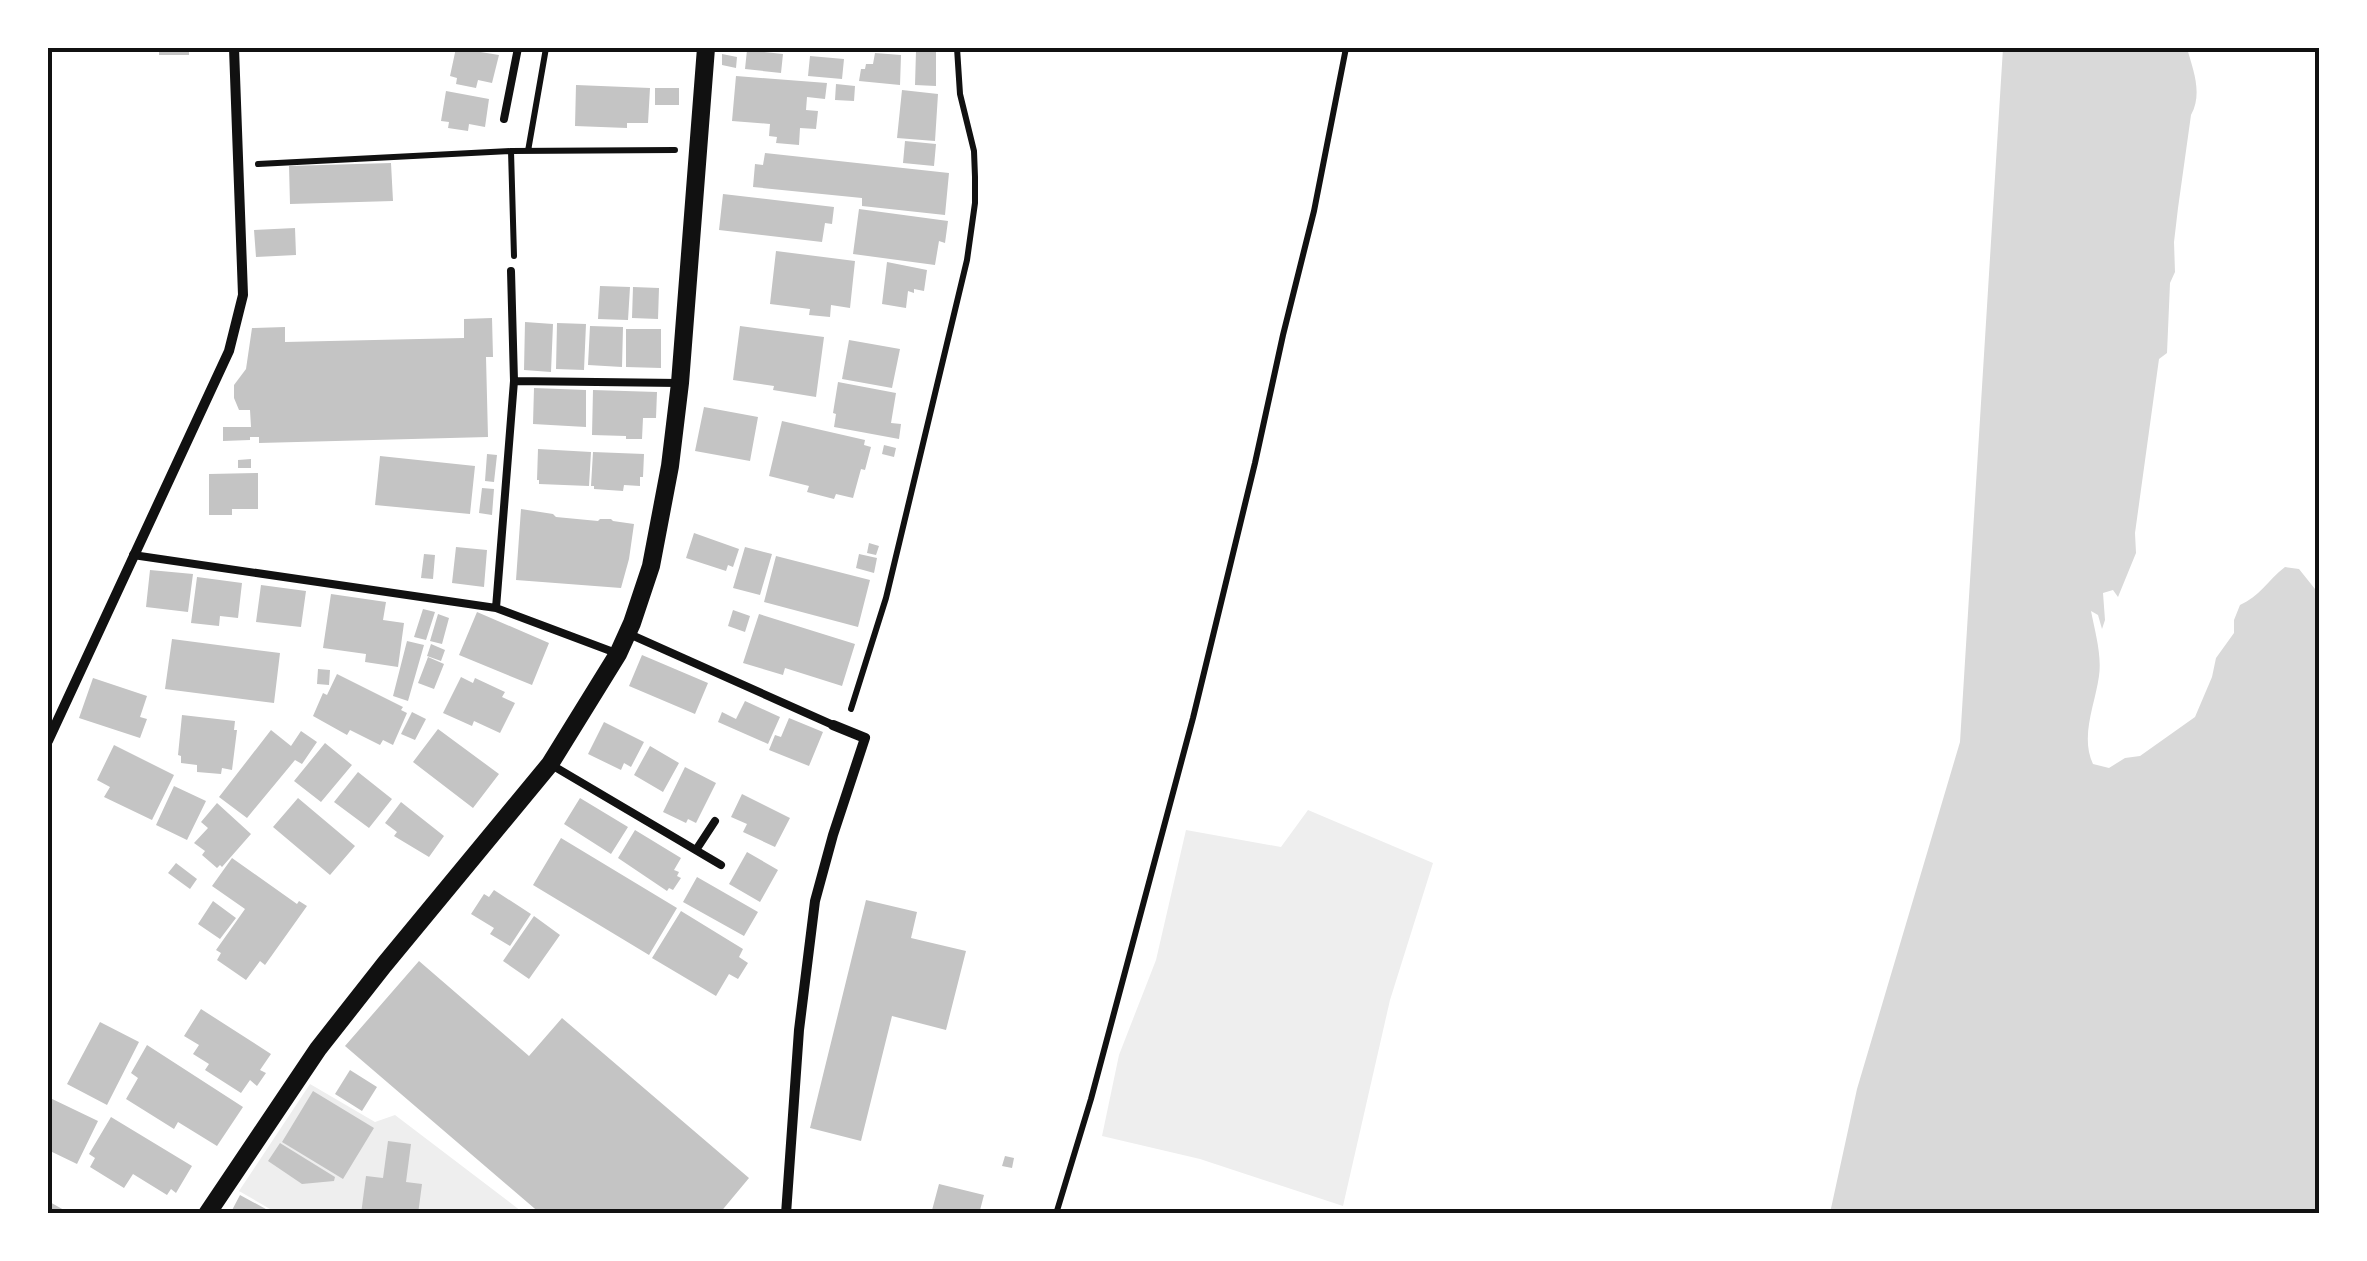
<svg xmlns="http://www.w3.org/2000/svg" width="2367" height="1261" font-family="Karla,sans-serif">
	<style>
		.green { fill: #eee }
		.water { fill: #d9d9d9 }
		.building { fill: #c4c4c4 }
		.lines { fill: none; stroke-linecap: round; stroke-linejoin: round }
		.path { stroke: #111; stroke-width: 6 }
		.service { stroke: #111; stroke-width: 8 }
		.minor { stroke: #111; stroke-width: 10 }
		.tertiary { stroke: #111; stroke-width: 18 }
		.neatline { fill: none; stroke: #111; stroke-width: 4 }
	</style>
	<rect width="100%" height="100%" fill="#fff"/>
	<path class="green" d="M1308,810L1433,863L1390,1000L1343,1206L1200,1159L1102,1136L1119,1055L1156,960L1186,830L1281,847Z
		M310,1084L375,1122L395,1115L521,1211L520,1214L277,1213L239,1191Z"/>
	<path class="water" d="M2003,48H2187C2193,70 2203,93 2191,115L2178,208L2174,242L2175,272L2170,283L2167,353L2159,359L2135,533L2136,553L2118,597L2113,590L2103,593L2105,620L2102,629L2098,615L2091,611C2095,632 2102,655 2099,676C2095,705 2080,736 2093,764L2109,768L2125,758L2140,756L2195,717L2212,677L2216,658L2234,633V620L2240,605C2259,597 2268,580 2285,567L2299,569L2319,594V1213H1830L1857,1089L1960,742Z"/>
	<path class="building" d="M159,48H189V55H159Z
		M456,48L499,55L492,83L478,80L476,88L456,84L457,78L450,76Z
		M747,50L783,54L781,73L745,69Z
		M916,51H936V86L915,85Z
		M875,53L901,55L900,85L859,81L861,69H865L866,64H873Z
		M722,54L737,57L736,68L722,65Z
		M810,56L844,59L842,79L808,76Z
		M736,76L827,83L825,99L807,97L806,110L818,111L816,129L800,128L799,145L776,143L777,137L769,136L770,124L732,121Z
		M836,84L855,86L854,101L835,100Z
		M576,85L650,88L648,123H627V128L575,126Z
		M655,88H679V105H655Z
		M902,90L938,94L935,141L897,138Z
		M446,91L489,99L485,127L469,124L468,131L448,128L449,122L441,121Z
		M905,141L936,144L934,166L903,163Z
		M765,153L949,173L945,215L862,206V198L753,187L755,164L763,165Z
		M391,163L393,201L290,204L289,166Z
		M723,194L834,207L832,224L825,223L822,242L719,230Z
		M859,209L948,221L945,243L939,241L935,265L853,254Z
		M295,228L296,255L256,257L254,230Z
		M776,251L855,261L850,308L831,305L830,317L809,315L810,309L770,304Z
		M887,262L927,270L924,291L914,289V293L908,291L906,308L882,304Z
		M600,286L630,287L628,320L598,319Z
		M633,287L659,288L658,319L632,318Z
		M492,318L493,357H486L488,437L259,443V437H250V440L223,441V427H251L250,410H239L234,398V385L246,369L252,328L285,327V342L464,338V319Z
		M525,322L553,324L551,372L524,370Z
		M557,323L586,324L584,370L556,369Z
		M590,326L623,327L622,367L588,365Z
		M740,326L824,337L816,397L773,390L774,386L733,380Z
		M626,329H661V368L626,367Z
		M849,340L900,349L892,388L842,379Z
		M838,382L896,393L891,423L901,424L899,439L834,427L836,414L833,413Z
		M534,388L586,390V427L533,424Z
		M593,390L657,392L656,418H643L642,439H626V436L592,435Z
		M704,407L758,417L750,461L695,451Z
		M782,421L865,440L864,445L871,447L865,470L861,469L853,498L836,494L834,499L807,492L809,486L769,476Z
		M884,445L896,448L894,457L882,454Z
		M538,449L591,452L589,486L539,484V480H537Z
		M593,452L644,454L643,477H640V486L624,485L623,491L594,489V486H591Z
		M487,454L497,455L494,482L485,481Z
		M380,456L475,466L470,514L375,505Z
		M251,459V468H238V460Z
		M258,473V509H232V515H209V474Z
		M482,488L494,489L492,515L479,513Z
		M521,509L553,514L556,517L598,521L600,519H611L613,521L634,524L629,559L621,588L516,580Z
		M694,533L739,549L733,567L728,565L726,571L686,558Z
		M869,543L879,546L876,555L867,553Z
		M456,547L487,550L484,587L452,583Z
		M745,547L772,554L760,595L733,588Z
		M424,554L435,555L433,579L421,578Z
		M859,554L877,558L874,573L856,568Z
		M776,556L870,580L858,627L764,602Z
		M150,570L193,574L188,612L146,607Z
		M197,577L242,583L238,618L220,616L219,626L191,623Z
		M261,585L306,591L301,627L256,622Z
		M331,594L386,602L383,620L404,623L398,667L365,662L366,654L323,648Z
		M423,609L435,612L426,640L414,637Z
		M733,610L750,616L745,632L728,626Z
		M477,612L549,643L532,685L459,655Z
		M438,614L449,618L442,644L430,641Z
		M759,614L855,644L842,686L785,668L783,675L743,663Z
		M172,639L280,653L274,703L165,689Z
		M407,641L424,645L408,701L393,696Z
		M431,644L445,650L441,661L427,656Z
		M642,655L708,683L695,714L629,686Z
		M428,657L444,664L434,689L418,683Z
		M318,669L330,670L329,685L317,684Z
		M337,674L403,707L401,710L407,713L393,745L383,740L380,745L350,730L347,735L313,716L323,693L327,695Z
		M461,677L473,683L475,678L505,692L502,697L515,703L500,733L474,721L472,726L443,713Z
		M93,678L147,696L140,717L147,719L140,738L79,718Z
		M745,701L780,717L768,744L718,722L722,712L736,719Z
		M412,712L426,719L415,740L401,734Z
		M182,715L235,721L234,730H237L232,770L222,768L221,774L197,772V765L181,763V756L178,755Z
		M789,718L823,732L809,766L769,750L775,735L781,737Z
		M604,722L644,742L631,767L624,763L621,770L588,754Z
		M438,729L499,774L473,808L413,762Z
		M271,730L291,746L301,731L317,742L302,764L295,760L247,818L219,797Z
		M325,743L352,765L321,802L294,781Z
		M114,745L174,775L152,820L104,797L110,787L97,780Z
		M650,746L679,763L663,792L634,775Z
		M685,767L716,783L696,823L688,819L686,823L663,812Z
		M358,772L392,799L369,828L334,802Z
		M174,786L206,801L187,840L156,825Z
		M742,794L790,818L775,847L743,832L747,824L731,817Z
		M298,798L355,846L330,875L273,827Z
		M580,798L628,827L611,854L564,824Z
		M401,802L444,836L429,857L394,836L397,832L385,823Z
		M217,803L251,834L222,867L220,865L217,868L202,855L205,851L194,843L208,828L201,822Z
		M635,830L681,858L674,870L679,872L677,876L681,878L673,890L669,888L667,891L618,858Z
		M561,838L677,908L649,955L533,885Z
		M747,852L778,870L760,902L729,884Z
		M232,858L297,904L299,901L307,906L265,965L260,961L246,980L217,960L221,953L216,950L245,909L212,886Z
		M176,863L197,879L190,889L168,873Z
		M697,877L758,912L744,936L683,902Z
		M494,890L531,914L510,946L490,934L494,928L471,914L484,894L489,897Z
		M866,900L917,912L911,938L966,951L946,1030L892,1016L861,1141L810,1128Z
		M213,901L236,918L220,939L198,924Z
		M681,911L743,949L739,957L748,963L738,979L729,974L716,996L652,958Z
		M534,916L560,935L529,979L503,961Z
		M419,961L529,1056L562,1018L749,1178L719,1214H541L345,1046Z
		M201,1009L271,1054L260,1070L266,1073L257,1086L250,1080L241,1093L205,1070L209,1064L193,1054L199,1045L184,1036Z
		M100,1022L139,1042L107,1105L67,1084Z
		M147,1045L243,1107L217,1146L178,1122L174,1129L126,1099L138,1078L131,1073Z
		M350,1070L377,1087L362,1111L335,1094Z
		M313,1091L374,1128L343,1179L282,1142Z
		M48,1097L98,1121L77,1164L48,1150Z
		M111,1117L192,1166L176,1193L171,1189L167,1195L133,1174L124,1188L90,1167L95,1158L89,1154Z
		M388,1141L411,1144L406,1182L422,1184L418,1214H361L366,1176L383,1178Z
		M280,1143L335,1177L334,1181L302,1184L268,1161Z
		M1005,1156L1014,1158L1012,1168L1002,1166Z
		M939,1184L984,1195L979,1214H931Z
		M240,1195L275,1214H230Z
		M48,1201L71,1214H48Z"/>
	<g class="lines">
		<path class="path" d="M511,151L514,256
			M528,151L546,48
			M258,164L511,151L675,150
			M851,709L886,598L967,260L975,203V177L974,151L960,94L957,48
			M1056,1214L1091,1099L1193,718L1255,463L1283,335L1314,211L1346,48"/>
		<path class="service" d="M504,119L518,48
			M514,381L679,383
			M133,555L496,608L616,653
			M496,608L514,381L511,271
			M627,633L833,725
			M550,764L721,865
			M696,850L715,821"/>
		<path class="minor" d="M48,741L229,351L243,295L234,48
			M786,1214L799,1030L815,901L833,835L865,738L833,725"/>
		<path class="tertiary" d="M207,1214L318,1049L384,965L550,764L618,654L632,623L651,566L670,466L680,383L706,48"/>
	</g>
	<rect width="2367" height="1261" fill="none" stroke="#ffffff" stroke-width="100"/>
	<rect x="50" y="50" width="2267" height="1161" class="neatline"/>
</svg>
